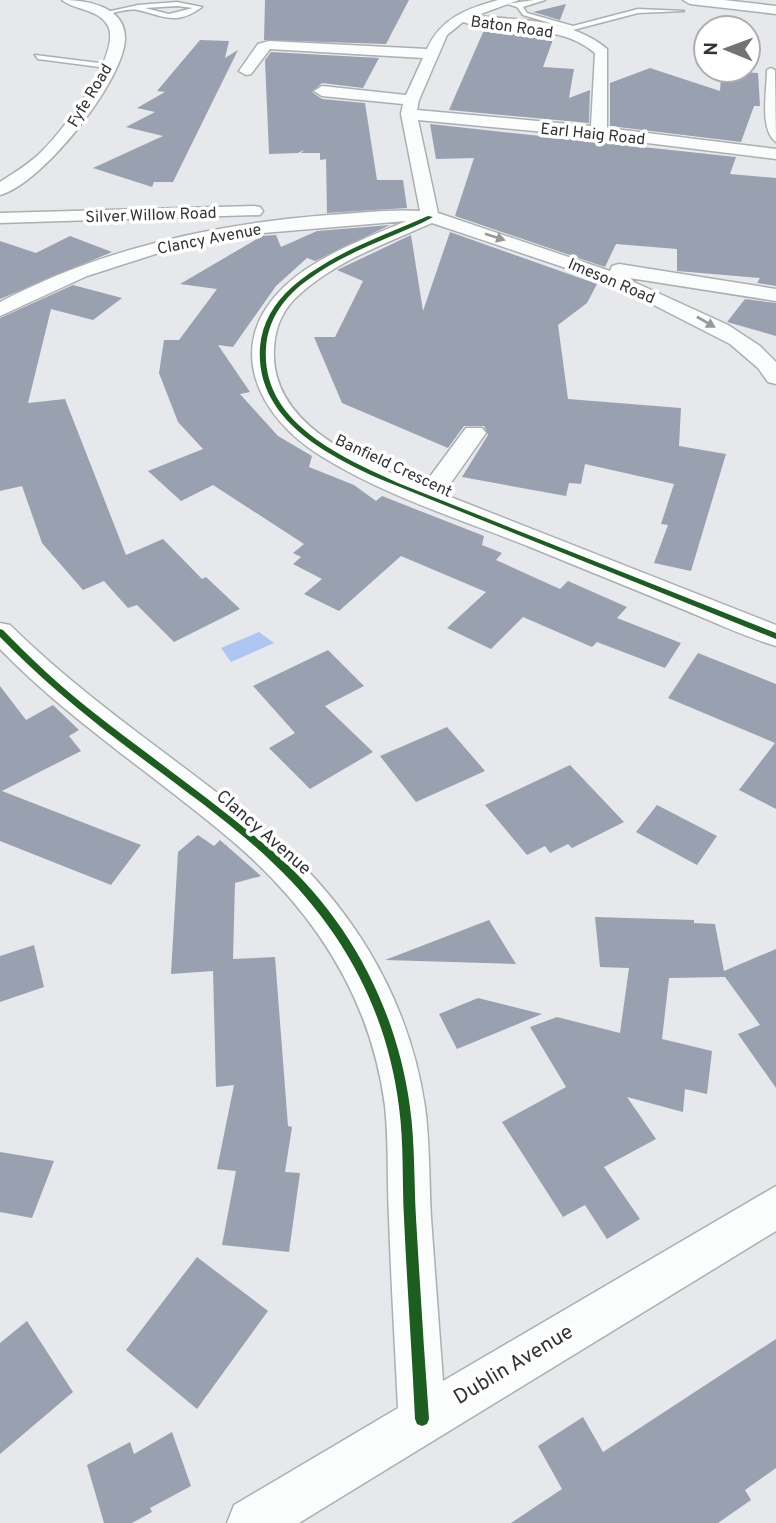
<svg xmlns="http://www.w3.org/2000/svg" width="776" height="1523" font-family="Overpass,sans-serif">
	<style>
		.water { fill: #adc6f1 }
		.building { fill: #99a1b0 }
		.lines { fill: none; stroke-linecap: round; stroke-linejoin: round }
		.lane-casing { stroke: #adaeb0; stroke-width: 3 }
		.street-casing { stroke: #adaeb0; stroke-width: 3 }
		.lane { fill: #fbfcfc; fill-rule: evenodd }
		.street { fill: #fbfcfc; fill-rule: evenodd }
		.cycleway-casing { stroke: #fff; stroke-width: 4 }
		.cycleway { fill: #1b5e20; fill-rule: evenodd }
		.oneway { fill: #979898 }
		.labels { text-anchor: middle; stroke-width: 7; stroke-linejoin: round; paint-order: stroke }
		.far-street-label { font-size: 16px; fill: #333435; stroke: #fff }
		.street-label { font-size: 18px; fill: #333435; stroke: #fff }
		.near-street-label { font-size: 21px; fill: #333435; stroke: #fff }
	</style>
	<rect width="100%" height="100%" fill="#e6e8eb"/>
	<path class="water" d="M259,632L274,643L231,662L221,648Z"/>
	<path class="building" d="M265,0H409L386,44L264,40Z
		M566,4L560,20L533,12Z
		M484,30L554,37L543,67L574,69L569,98L590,90L589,123L449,110Z
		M200,40L229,41L225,58L238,50L173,182H154L152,187L93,168L163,136L126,127L155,112L137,108L165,92L157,91Z
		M271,52L379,58L363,88L322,83L312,92L322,99L365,103L377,180H403L407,208L327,213L326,159L320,160V153H301L304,150L298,153L269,154L265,60Z
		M650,68L720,91L721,77H726L729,71L758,73L760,106H754L741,142L610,126V83Z
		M430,124L736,157L730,174L776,178V286L757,283L760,278L677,271V249L616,244L605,267L455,216L474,158L436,159Z
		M390,225L315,261L307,258L276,286L233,347L218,345L250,392L240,394L278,436L312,456L309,467L354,485L376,501L382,496L484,536L482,545L502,553L496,560L560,589L568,581L627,607L617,618L681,643L665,668L597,642L592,647L523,617L491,649L447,628L486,592L401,556L339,611L304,594L322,579L293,564L301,557L293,553L304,544L213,485L181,501L148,471L203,449L178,422L159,373L164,340H179L217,289L180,284L262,236L276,235L281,247L317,231Z
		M450,232L597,284L587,303L558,325L568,399L681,408L679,446L726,454L691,571L654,563L668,525L661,524L674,484L585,464L581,484L569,483L566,496L462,477L488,435L484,426H464L448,448L342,403L314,337H335L363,281L337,270L411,235L423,311Z
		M70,236L112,252L0,299V241L36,253Z
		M73,285L122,298L93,320L51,309L28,403L65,399L126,555L163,539L202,579L206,577L240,609L174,642L137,605L128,608L104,581L83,590L42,543L22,486L0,491V318Z
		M745,299L776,303V336L727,322Z
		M328,650L364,686L325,706L373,752L310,789L269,748L295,733L253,686Z
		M698,653L776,684V809L739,790L775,743L668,698Z
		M0,686L26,720L53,705L79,730L69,736L81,751L2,791L141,845L111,885L0,841Z
		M447,727L485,771L416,802L380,756Z
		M570,765L624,822L572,848L568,844L550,853L545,846L527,855L485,805Z
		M657,805L717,836L697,865L636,832Z
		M198,835L214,846L220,840L261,876L235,883L233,959L275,957L288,1126L292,1127L285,1172L300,1173L289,1252L222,1245L236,1171L217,1169L234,1085L216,1087L213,971L171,974L178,852Z
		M595,917L694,920V923L715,924L724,971L776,949V1088L738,1034L760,1025L725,977L669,978L662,1039L712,1051L707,1094L685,1089L683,1112L627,1097L656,1139L604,1167L640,1219L607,1239L585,1205L563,1217L502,1122L566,1087L530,1027L557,1017L620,1033L629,968L600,967Z
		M489,920L516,964L385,960Z
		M34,945L44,987L0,1002V956Z
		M478,998L542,1014L457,1049L439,1014Z
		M0,1152L54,1161L32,1218L0,1212Z
		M197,1257L268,1311L197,1409L126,1350Z
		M27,1321L73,1392L0,1454V1343Z
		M776,1339V1468L745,1490L751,1500L718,1523H511L562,1489L538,1446L583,1417L603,1452Z
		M172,1432L191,1486L150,1508L152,1512L132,1523H104L87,1465L130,1442L134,1454Z"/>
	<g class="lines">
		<g class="lane-casing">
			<path id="lane" d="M534,0H545L523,7L527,13L573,26L638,9L684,11L638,13L573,30L523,15L517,7L507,4Z
				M177,2L202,7C176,26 164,16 138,10C129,8 114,13 105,15L102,13L138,5ZM177,6L193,8L169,14L145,8Z
				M35,55L107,64L111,66L107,68L38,59Z
				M771,68L775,70L776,142C759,130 767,90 767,70Z"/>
		</g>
		<g class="street-casing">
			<path id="street" d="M62,0C86,0 125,6 125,38C125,80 41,185 0,195V182C15,172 31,163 43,150C63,131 122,53 108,26C98,8 76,11 62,0Z
				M498,0H519L475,16C519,20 572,19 607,49V128L776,149V159L599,137L418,120L438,213L610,271L612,266L619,264L776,289V301L623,277L728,325L760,346L776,362V384L768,382L758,368L730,344L646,301L566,268L432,223C387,243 338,260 301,293C284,307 275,326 274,348C269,427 364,462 423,486L466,428H482L486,433L443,494L776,625V646C746,637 716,623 687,611C635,590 582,568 530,547C460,519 385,496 321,456C258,417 222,345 285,286C318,255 365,239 406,221L252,234L168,250L87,276L0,316V302C103,248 214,224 329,215C359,213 389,209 420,211L401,114L403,104L322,96L314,91L322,86L406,95L423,58L270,49L251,74L246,75L239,71L258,44L269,41L427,49C441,18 466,9 498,0ZM463,22C506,37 557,20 595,53L591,126L417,110L419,100L447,35Z
				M683,0H724L776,6V14L690,4Z
				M254,206L260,207L263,211L260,215L0,223V213Z
				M0,623L10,625C86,700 174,757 257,824C346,896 408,992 425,1107C430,1144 429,1181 431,1218C435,1272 439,1327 443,1381L776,1186V1231L299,1523H227L234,1505L398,1408C395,1345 391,1281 389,1217C387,1180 389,1143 385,1106C371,999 317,915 237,845C159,778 72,723 0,649Z"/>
		</g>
		<use href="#lane" class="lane"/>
		<use href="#street" class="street"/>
		<g class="cycleway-casing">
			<path id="cycleway" d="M428,216L433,217C421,224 407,229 394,235C365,247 335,260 309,279C285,296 268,318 266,348C261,423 342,457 398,483L776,633V639L380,479C325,454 255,418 260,347C262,323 274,303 292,287C330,254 382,236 428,216Z
				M0,629L3,630C31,659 61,687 93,712C154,760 218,804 277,855C350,920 397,1010 410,1107C415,1144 414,1181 416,1218C420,1285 424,1352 429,1419L427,1424L422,1426L417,1424L415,1419C412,1352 407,1285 404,1218C402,1181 404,1144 399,1107C387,1011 343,929 273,863C226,818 171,781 119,741C77,709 37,675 0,637Z"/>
		</g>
		<use href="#cycleway" class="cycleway"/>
	</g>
	<defs><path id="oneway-solid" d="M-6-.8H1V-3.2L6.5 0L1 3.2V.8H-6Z" transform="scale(1.75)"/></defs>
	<g class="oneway">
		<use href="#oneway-solid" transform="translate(495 237) rotate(18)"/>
		<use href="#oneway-solid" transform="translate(706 322) rotate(30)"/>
	</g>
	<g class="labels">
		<g class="far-street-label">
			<text transform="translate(512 26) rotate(8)" y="6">Baton Road</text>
			<text transform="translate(89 95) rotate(-59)" y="6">Fyfe Road</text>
			<text transform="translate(593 133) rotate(6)" y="6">Earl Haig Road</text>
			<text transform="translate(151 214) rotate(-2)" y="6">Silver Willow Road</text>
			<text transform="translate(209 238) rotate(-11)" y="6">Clancy Avenue</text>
			<text transform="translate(612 280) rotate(23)" y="6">Imeson Road</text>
			<text transform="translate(394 465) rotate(25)" y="6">Banfield Crescent</text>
		</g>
		<g class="street-label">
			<text transform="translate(264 832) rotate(41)" y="6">Clancy Avenue</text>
		</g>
		<g class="near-street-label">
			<text transform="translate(513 1364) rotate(-31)" y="7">Dublin Avenue</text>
		</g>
	</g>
	<g transform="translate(727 49) rotate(271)"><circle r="33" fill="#ffffff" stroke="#adaeae" stroke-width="2"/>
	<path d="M0-5L12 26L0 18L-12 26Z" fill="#727375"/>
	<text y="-10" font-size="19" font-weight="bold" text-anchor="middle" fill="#333435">N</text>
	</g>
</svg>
